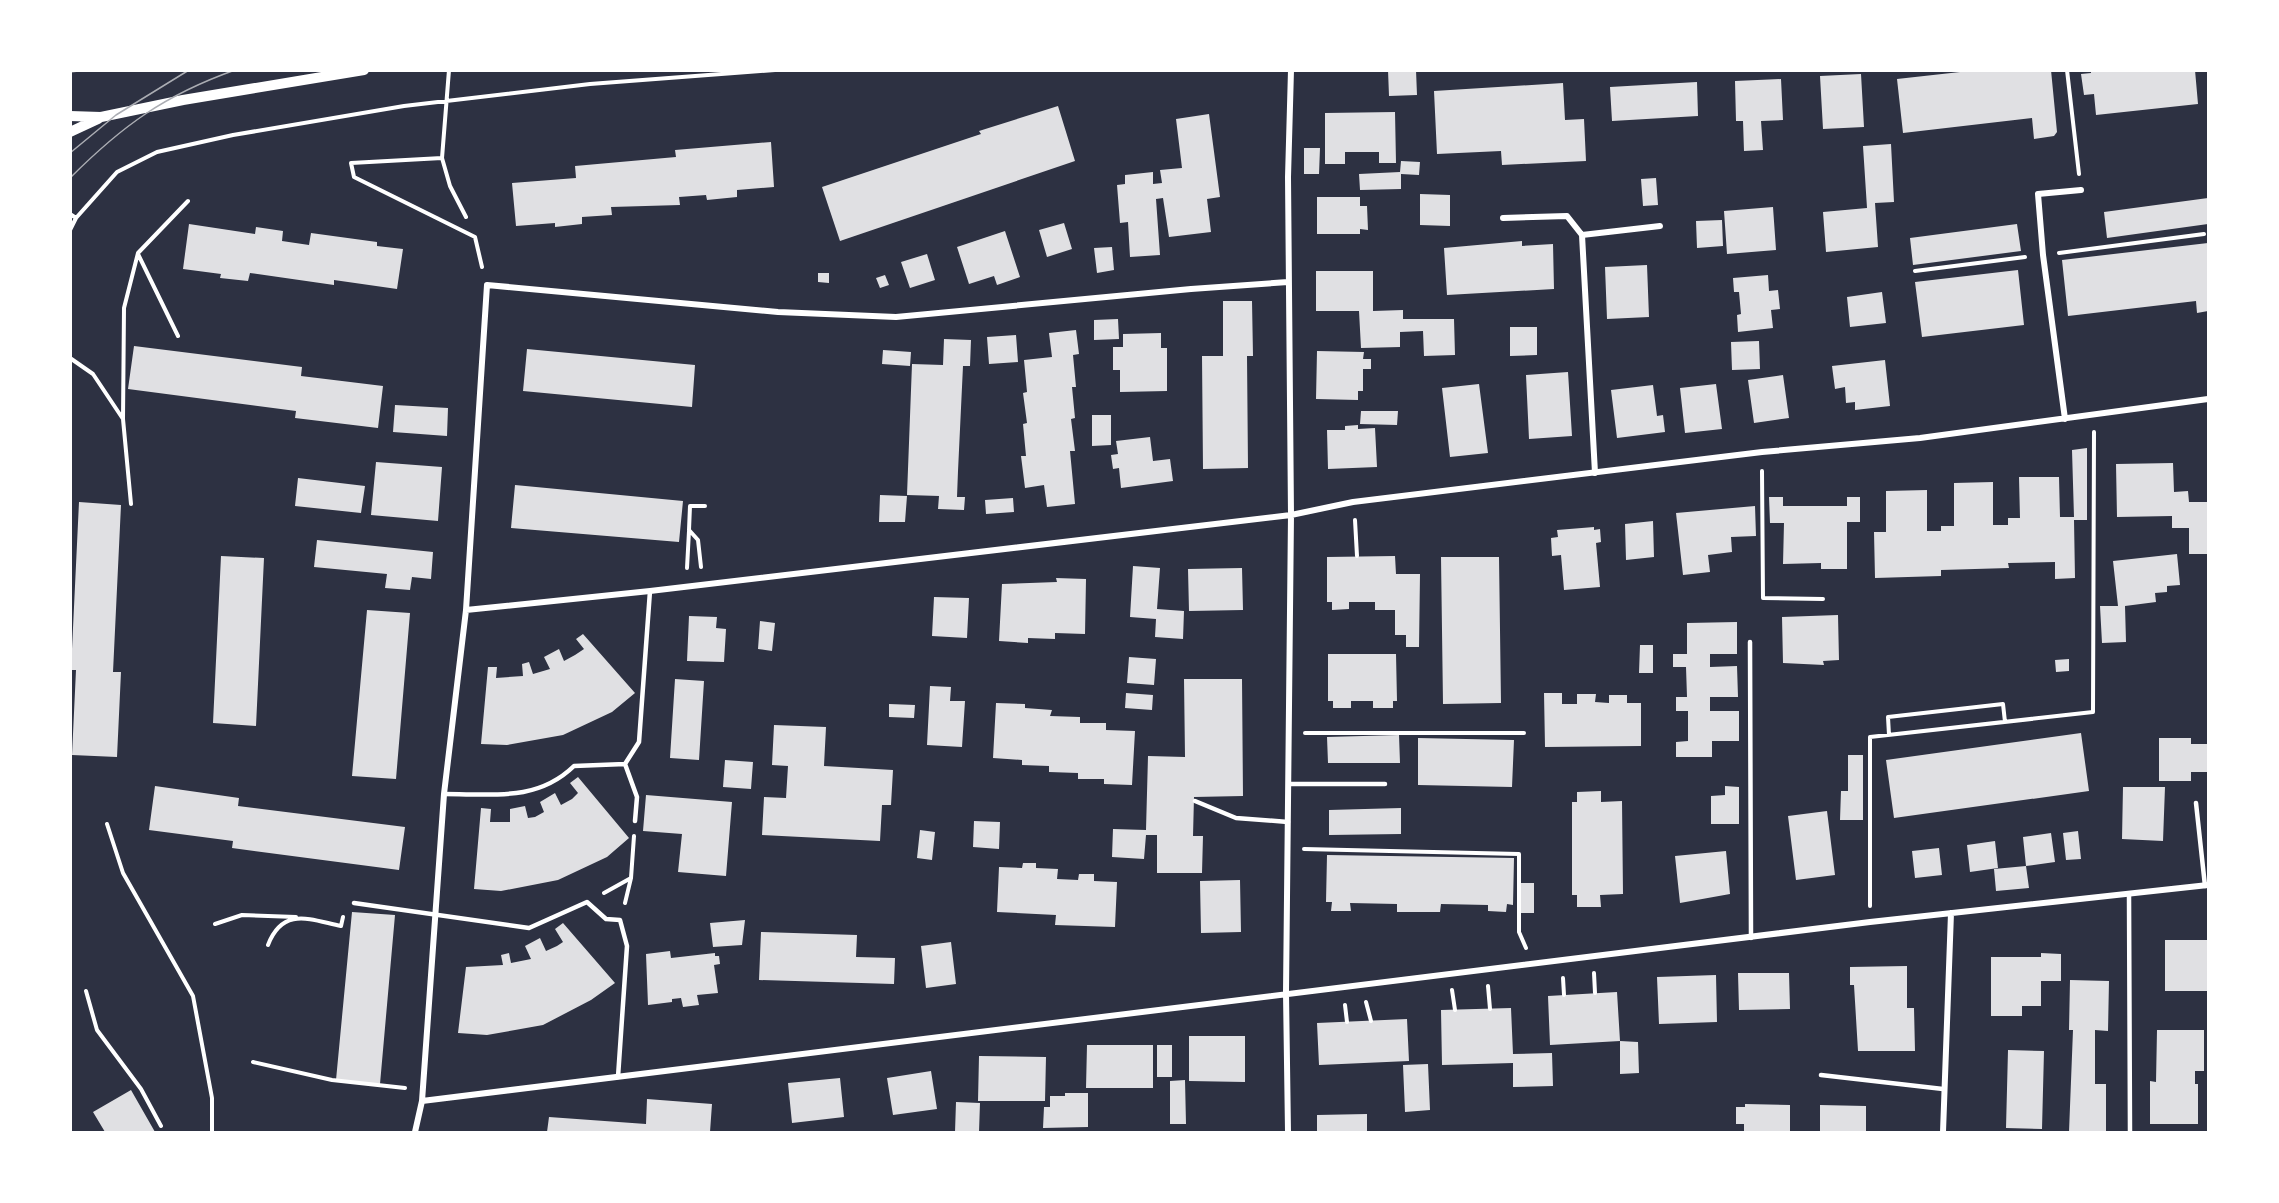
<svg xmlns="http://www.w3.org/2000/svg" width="2279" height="1203" font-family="'IBM Plex Sans',sans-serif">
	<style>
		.building { fill: #e0e0e3 }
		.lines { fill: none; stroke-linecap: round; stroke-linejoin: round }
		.path { stroke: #fff; stroke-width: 4 }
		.service { stroke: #fff; stroke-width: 4.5 }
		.minor { stroke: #fff; stroke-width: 6 }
		.tertiary { stroke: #fff; stroke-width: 10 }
		.tram { stroke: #abadb3; stroke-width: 1.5 }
	</style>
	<rect width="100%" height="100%" fill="#2d3142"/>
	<path class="building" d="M1388,70H1416L1417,95L1389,96Z
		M1978,70H2051L2057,132L2054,136L2034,139L2032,118L1903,133L1897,79Z
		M2091,70H2195L2198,104L2096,115L2094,94L2084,95L2081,74L2091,73Z
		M1861,74L1864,127L1823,129L1820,76Z
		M1781,79L1783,120L1761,121L1763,150L1744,151L1743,121H1736L1735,81Z
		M1697,82L1698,116L1612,121L1610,87Z
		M1563,83L1565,120L1584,119L1586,161L1502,165L1501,151L1437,154L1434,91Z
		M1058,106L1075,161L840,241L822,187L981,134L979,131Z
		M1395,112L1396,163H1379V152H1345V164H1325V113Z
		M1209,114L1220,197L1207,199L1211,232L1169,237L1163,198L1156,199L1160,255L1130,257L1128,222L1120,223L1117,185L1125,184V175L1153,172V184L1162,183L1160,170L1182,168L1176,119Z
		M771,142L774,187L737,190V197L707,200L706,195L679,197L680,205L611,207L612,215L582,217V224L555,227V223L516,226L512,183L576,178L575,166L676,157L675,150Z
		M1891,144L1894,202L1875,203L1878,247L1826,252L1823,212L1867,208L1863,146Z
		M1304,148H1320L1319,174H1304Z
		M1401,161L1420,162L1419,175L1401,174V189L1360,190L1359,174L1400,172Z
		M1656,178L1658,205L1643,206L1641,179Z
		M1420,194L1450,195V226L1420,225Z
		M1317,197H1360V206H1367L1368,230L1360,229V234H1317Z
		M2208,198V224L2107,238L2104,212Z
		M1773,207L1776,250L1727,254L1724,211Z
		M1722,220L1723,246L1697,248L1696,221Z
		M1064,223L1072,249L1047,257L1039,230Z
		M189,224L255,234L256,227L283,231L282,241L309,245L311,233L377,242V246L403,249L397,289L334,280V285L250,273L248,281L220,278L221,274L183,269Z
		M2017,224L2021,251L1913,265L1910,238Z
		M1005,231L1020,277L997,285L994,276L969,284L957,247Z
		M1522,241V246L1553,244L1554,289L1447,295L1444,248Z
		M2208,243V311L2197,313L2196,301L2068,316L2062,260Z
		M1112,247L1114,270L1097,273L1094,248Z
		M927,254L935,280L910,288L901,262Z
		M1647,265L1649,317L1607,319L1605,267Z
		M2018,270L2024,325L1922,337L1915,282Z
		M1316,271H1373V311L1403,310V319H1454L1455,355L1424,356L1423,331L1400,332V347L1361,348L1359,311H1316Z
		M818,273H829V283L818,282Z
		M885,275L889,285L880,288L876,278Z
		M1768,275L1769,291L1778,290L1780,309L1771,310L1773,328L1738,332L1737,315L1741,314L1739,292H1734L1733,278Z
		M1882,292L1886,323L1850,327L1847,297Z
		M1223,301H1252L1253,356H1247L1248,468L1203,469L1202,356H1223Z
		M1118,319L1119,339L1094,340V320Z
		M1510,327H1537V355L1510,356Z
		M1076,330L1079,354L1073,355L1076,387H1072L1075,418L1071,419L1075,451H1070L1075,504L1047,507L1044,485L1025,488L1021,456H1026L1023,424L1027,423L1023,393L1027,392L1024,360L1052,357L1049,333Z
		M1161,333V348H1167V391L1120,392V370H1113V347H1123V334Z
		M1016,335L1018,362L989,364L987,337Z
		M944,339L971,340L970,366H963L958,471L957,497H965L964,510L938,509L939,496L907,495L912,364L943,365Z
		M1759,341L1760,369L1732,370L1731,342Z
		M134,346L302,367L301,376L383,386L378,428L295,418L296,411L128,389Z
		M527,349L695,365L692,407L523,391Z
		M883,350L911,352L910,366L882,364Z
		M1317,351L1364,352L1363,359H1371V369H1363V391H1358V400L1316,399Z
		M1885,360L1890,406L1855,410V402L1846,403L1845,387L1835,389L1832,366Z
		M1568,372L1572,436L1529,439L1526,375Z
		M1783,375L1789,418L1754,423L1748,380Z
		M1479,384L1488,453L1450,457L1442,388Z
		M1716,384L1722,429L1685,433L1680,388Z
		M1653,385L1657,416L1663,415L1665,432L1617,438L1611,390Z
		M395,405L448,408L447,436L393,432Z
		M1361,411H1398L1397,425L1360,424Z
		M1092,415H1111V445L1092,446Z
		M1358,425V429L1375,428L1377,467L1328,469L1327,430H1345V426Z
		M1150,437L1153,461L1170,459L1173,481L1121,488L1119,468L1113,469L1111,455L1118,454L1116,441Z
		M2087,448V520H2074L2075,578L2055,579V562L2008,563L2009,568L1941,570V576L1875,578L1874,532H1886V491L1927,490V531H1941V526H1954V483L1993,482V525H2008V518H2020L2019,477H2059L2060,517H2074L2072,450Z
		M376,462L442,467L438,521L371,515Z
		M2173,463L2174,492L2188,491L2189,502H2208V554H2189V528H2172V516L2117,517L2116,464Z
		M298,478L365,486L361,513L295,506Z
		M515,485L683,501L679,542L511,528Z
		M880,495L907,496L905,522H879Z
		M1769,497H1783V506H1847V497H1860V522H1847V569H1821V563L1783,564L1784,523H1770Z
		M1013,498L1014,512L986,514L985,500Z
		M79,502L121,505L113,672H121L117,757L72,755L76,670H71Z
		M1755,506L1756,536L1731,537L1732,552L1708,555L1710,572L1683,575L1676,513Z
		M1653,521L1654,557L1626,560L1625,524Z
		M1594,527V530L1600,529L1601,542L1596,543L1600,587L1564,590L1561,555L1552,556L1551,538L1558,537L1557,530Z
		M317,540L433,552L431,579L412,577L410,590L385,588L387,574L314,567Z
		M2177,554L2180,585L2167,586V592L2155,593L2156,602L2125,606L2126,642L2102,643L2100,606H2118L2113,561Z
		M221,556L264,558L256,726L213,723Z
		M1395,556L1396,574H1420L1419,647H1406V635H1395V610H1375V602H1349V609L1332,610V602H1327V557Z
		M1441,557H1499L1501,703L1443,704Z
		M1133,566L1160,568L1157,609L1184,611L1183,639L1155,637L1156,619L1130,617Z
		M1242,568L1243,610L1189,611L1188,569Z
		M1056,578L1086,579L1085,634L1055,633V639L1028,638V643L999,641L1002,584L1057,582Z
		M934,597L969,598L967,638L932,636Z
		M367,610L410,613L396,779L352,776Z
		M1838,615L1839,660L1823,661L1824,665L1783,663L1782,617Z
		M689,616L717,617L716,628L726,629L724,662L687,661Z
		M760,621L775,623L772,651L758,649Z
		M1737,622V654H1710V667L1737,666L1738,697H1710V711H1739V741H1712V757H1676V742L1688,741V711H1676V697H1687L1686,667H1673V654H1687V623Z
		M583,634L635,693L612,712L563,735L507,745L481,744L488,667H497L496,678L523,676L522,664L529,662L533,674L550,669L544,657L559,649L564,661L575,655L584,649L576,639Z
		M1640,645H1653V673H1639Z
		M1328,654H1396L1397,701H1393V708H1373V701H1351V708H1333V701H1328Z
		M1129,657L1156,659L1154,685L1127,683Z
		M2069,659V671L2056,672L2055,660Z
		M675,679L704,681L699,760L670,758Z
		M1184,679H1242L1243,796L1194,797L1193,836H1203L1202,873H1157V835H1146L1144,859L1112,857L1113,829L1146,830L1148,756L1185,757Z
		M930,686L951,687L950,701H965L962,747L927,745Z
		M1126,693L1153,695L1152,710L1125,708Z
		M1544,693H1562V704H1577V694H1596L1595,702L1609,703V695H1627V703H1641V746L1545,747Z
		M996,703L1025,704V708L1052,710L1050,716L1080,717V723H1106V730L1135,731L1132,785L1104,784V779H1078V773L1049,772V766L1022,765V760L993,758Z
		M889,704L915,705L914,718L889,717Z
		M774,725L826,727L824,766L893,770L891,805H882L880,841L762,835L764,797L786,798L788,766L772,765Z
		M2081,733L2089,791L1894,818L1886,760Z
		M1399,735L1400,763H1328L1327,737Z
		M1418,738L1514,740L1512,787L1418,785Z
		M2159,738H2191V744H2208V772H2191V781H2159Z
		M1848,755H1863V820H1840L1841,791H1848Z
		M725,760L753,762L751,789L723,787Z
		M578,777L629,838L607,857L558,880L501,891L474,889L481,808L491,809L490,822H510V809L525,806L528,818L535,817L544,812L540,802L555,793L561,805L572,799L578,793L570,783Z
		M155,786L239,798L238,806L405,827L399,870L232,848L233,841L149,830Z
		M1725,786L1739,787V824H1711V796L1725,795Z
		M2123,787H2165L2163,841L2122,839Z
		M1601,791V802L1622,801L1623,894L1600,895L1601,907H1577V895H1572V802H1577V792Z
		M646,795L732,802L726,876L678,872L682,834L643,831Z
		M1401,808V834L1329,835V810Z
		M1827,811L1835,875L1796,880L1788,816Z
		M974,821L1000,822L999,849L973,847Z
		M920,830L935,832L932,860L917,858Z
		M2078,831L2081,859L2066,860L2063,833Z
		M2051,833L2055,862L2026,866L2023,837Z
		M1995,841L1998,868L1970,872L1967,845Z
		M1939,848L1942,875L1915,878L1912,851Z
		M1726,851L1730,894L1680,903L1675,856Z
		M1327,855L1514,858L1513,905L1507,904L1506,912L1488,911V905L1441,904L1440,912H1397V904L1350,903L1351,911H1331L1332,902H1326Z
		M1023,863H1036V868L1058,869L1057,879L1078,880L1079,874H1094V881L1117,882L1115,927L1055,925L1056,915L997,912L999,867L1022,868Z
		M2026,866L2029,888L1996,891L1994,869Z
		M1240,880L1241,932L1201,933L1200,881Z
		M1520,883H1534V913H1520Z
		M352,912L395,915L380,1084L336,1080Z
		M745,920L742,945L713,947L710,923Z
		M563,923L615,983L591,1000L543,1025L487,1035L458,1033L466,967L503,965L501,955L509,953L511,963L531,959L525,946L540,938L546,951L557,946L563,942L555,929Z
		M761,932L857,935L856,957L895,958L894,984L759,980Z
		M2165,940H2208V991H2165Z
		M951,942L956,984L926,988L921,946Z
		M670,951L671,958L715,953V956H719L720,964L714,965L718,993L697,995L699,1005L683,1007L681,998L672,999V1002L648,1005L646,954Z
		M2041,953L2061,954V981H2041V1006H2022V1016H1991V957H2041Z
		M1907,966V1008H1914L1915,1051H1858L1854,985H1850V967Z
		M1738,973H1789L1790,1009L1739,1010Z
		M1716,975L1717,1022L1659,1024L1657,977Z
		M2070,980L2109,981L2108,1031L2095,1030V1084H2106V1132H2069L2073,1030H2069Z
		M1617,992L1620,1041L1550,1045L1548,996Z
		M1511,1008L1513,1054L1552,1053L1553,1086L1513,1087V1063L1442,1065L1441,1010Z
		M1407,1019L1409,1061L1319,1065L1317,1023Z
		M2157,1030H2204V1071H2195V1084H2198V1124H2150V1081L2156,1082Z
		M1189,1036H1245V1082L1189,1081Z
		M1620,1041L1638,1042L1639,1073L1620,1074Z
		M1087,1045H1153V1088H1086Z
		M1157,1045H1172V1077H1157Z
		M2008,1050L2044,1051L2042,1129L2006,1128Z
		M979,1056L1046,1057L1045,1101H978Z
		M1428,1064L1430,1110L1405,1112L1403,1065Z
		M931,1071L937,1109L893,1115L887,1078Z
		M840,1078L844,1117L792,1123L788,1083Z
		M1185,1080L1186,1124H1170V1081Z
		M131,1090L155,1132H105L93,1112Z
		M1065,1093H1088V1127L1043,1128L1044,1107H1050V1096H1065Z
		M647,1099L712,1104L710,1132H547L549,1117L646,1124Z
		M956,1102L980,1103L979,1132H955Z
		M1745,1104L1790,1105V1132H1744V1124H1736V1107H1745Z
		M1820,1105L1866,1106V1132H1820Z
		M1367,1114V1132H1317V1115Z"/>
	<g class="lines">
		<path class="path" d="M449,70L442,158L351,163L354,177L475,237L482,267
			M2067,70L2079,174
			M442,158L450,186L466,217
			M70,214L76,218
			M70,230L76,218L117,172L157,152L233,135L404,106L590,84L775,70
			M2059,253L2204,234
			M138,254L178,336
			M1915,271L2025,257
			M70,358L93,374L123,419L131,504
			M123,419L124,308L138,253L188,201
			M1762,471L1763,598L1823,599
			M1355,520L1357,556
			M701,567L698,540L689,530L690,506H705
			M687,568L689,531
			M1305,733H1524
			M1889,735L1888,717L2003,704L2005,722
			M107,824L123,873L193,996L212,1098V1132
			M1304,849L1519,854V932L1526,948
			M604,893L631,878
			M625,903L631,878L634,836
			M1870,906V737L2093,712L2094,432
			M215,924L242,915L296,917
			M268,945C283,906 311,920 341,926L343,917
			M1594,973L1595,993
			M1563,978L1564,995
			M1488,986L1490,1009
			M1452,990L1455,1010
			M86,991L97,1030L141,1089L161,1126
			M1366,1002L1371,1021
			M1345,1005L1347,1022
			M253,1062L332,1080L405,1088"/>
		<path class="service" d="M1750,642L1751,938
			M1289,784H1385
			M444,794C492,794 537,802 574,766L625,764
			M1195,801L1236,818L1288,822
			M2196,803L2205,886
			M635,821L637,797L625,764L639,742L650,591
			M2129,895L2130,1132
			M354,903L529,928L587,902L606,919L620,920L627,946L618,1077
			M1821,1075L1943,1089"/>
		<path class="minor" d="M1503,218L1567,216L1582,235L1595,473
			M1582,235L1660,226
			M2065,419L2043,255L2038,194L2081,190
			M466,610L650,591L1291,515L1353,502L1762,452L1920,438L2208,399
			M422,1101L1870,922L2208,885
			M415,1132L422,1101L444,794L466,610L487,285L778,312L896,317L1191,289L1288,282
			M1288,1132L1286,993L1291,515L1288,177L1291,70
			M1943,1132L1951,913"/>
		<path class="tertiary" d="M70,116L101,117L183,100L364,70
			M70,132L98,119"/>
		<path class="tram" d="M70,72L87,70
			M70,153L116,115L189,70
			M70,178C123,125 165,95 235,70"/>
	</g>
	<rect width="2279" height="1203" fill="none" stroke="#ffffff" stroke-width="144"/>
</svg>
